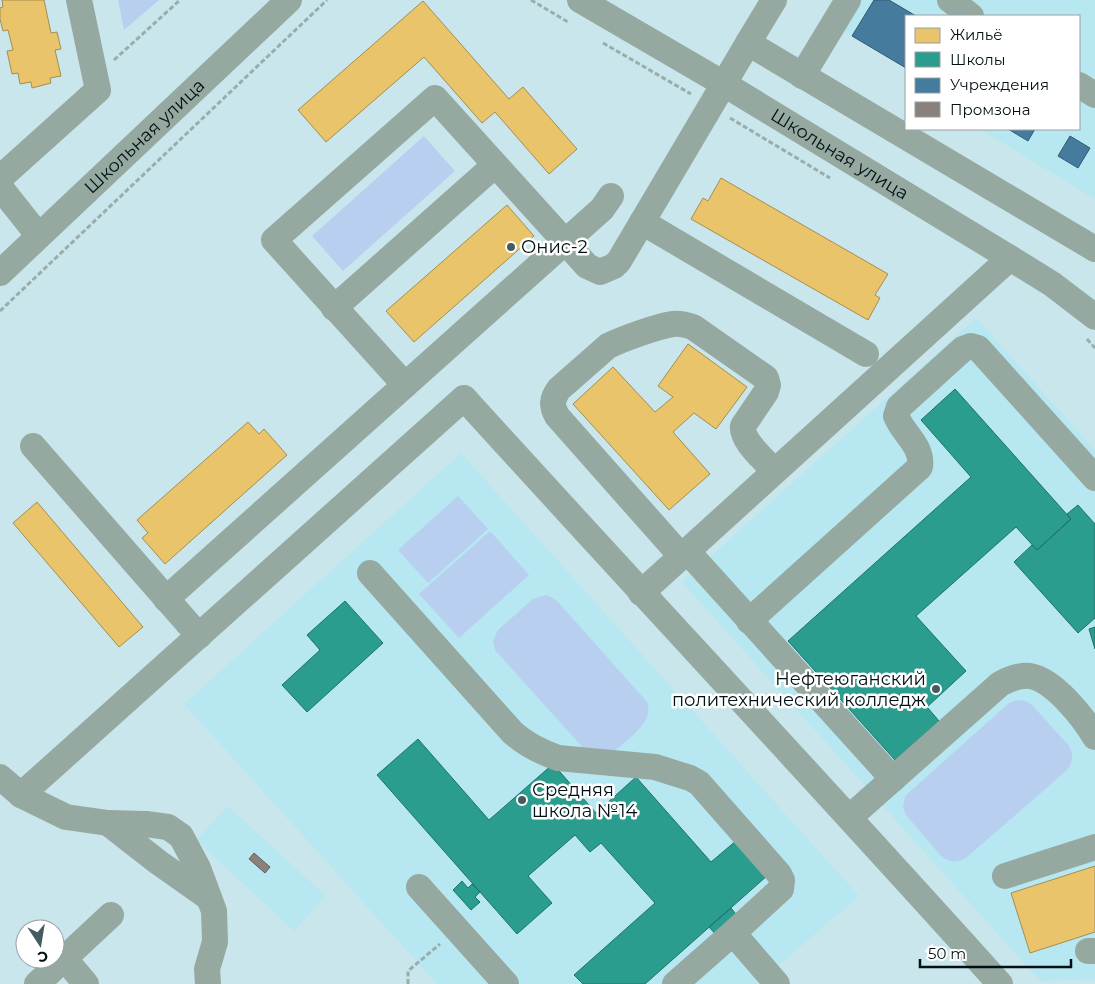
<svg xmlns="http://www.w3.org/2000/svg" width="1095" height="984" font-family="Montserrat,sans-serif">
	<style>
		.built { fill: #b7e7f0 }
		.green { fill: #b8cff0 }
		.homes { fill: #e9c46a; stroke: #a38e50 }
		.schools { fill: #2a9d8f; stroke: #1d736a }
		.public { fill: #457b9d; stroke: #305b74 }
		.industry { fill: #8a817c; stroke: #615f5d }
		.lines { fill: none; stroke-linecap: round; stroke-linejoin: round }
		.path { stroke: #99adab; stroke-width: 3; stroke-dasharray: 5 2.5; stroke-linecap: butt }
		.minor { stroke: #96a9a1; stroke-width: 26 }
		.poi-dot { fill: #465b60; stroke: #fff; stroke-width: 2 }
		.labels { text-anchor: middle; stroke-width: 5; stroke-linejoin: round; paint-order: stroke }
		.street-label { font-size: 18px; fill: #001014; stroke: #fff }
		.poi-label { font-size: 18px; fill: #001014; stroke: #fff; text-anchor: start }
	</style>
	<rect width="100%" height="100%" fill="#c9e6ec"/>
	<path class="built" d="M833,0H1095V199L980,129H1079V16H906V68L822,17Z
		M976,318L1095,450V979L1040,981L682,582Z
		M461,453L859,896L757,984H437L184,704Z
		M228,806L326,896L294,931L196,840Z"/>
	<path class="green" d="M118,0H159L124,30Z
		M424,136L455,171L343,271L312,236Z
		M458,496L488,529L428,583L398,550Z
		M490,531L529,575L459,638L419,594Z
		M546,595L551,597L558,602L647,702C655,723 627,739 613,752L586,751L495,650L493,641L498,630L533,599Z
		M1017,700L1026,701L1032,705L1069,746C1074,755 1073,763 1066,771L967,857C958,863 950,863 941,856L906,815L903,807L905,796L1009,703Z"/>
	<path class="homes" d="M2,0H44L51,33L57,32L61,49L55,50L61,76L50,78L51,83L32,88L31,82L20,84L18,73L12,74L7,51L13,50L8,30L3,31L0,19V8L3,7Z
		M423,1L509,99L523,87L577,149L549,174L495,112L482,123L424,57L326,142L298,110Z
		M721,178L888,274L875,295L880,298L868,320L691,219L703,198L708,201Z
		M507,205L534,236L414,342L386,311Z
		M688,344L747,387L716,429L694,413L673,432L710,474L669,510L573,404L613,367L655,412L673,397L658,386Z
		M248,422L259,434L264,429L287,455L165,564L142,538L148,533L137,520Z
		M37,502L143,627L119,647L13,523Z
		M1095,866V932L1030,953L1011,893Z"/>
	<path class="schools" d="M955,389L1071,519L1037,550L1016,527L916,616L966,671L927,707L939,721L895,760L788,641L971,477L921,420Z
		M1078,505L1095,524V618L1078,633L1014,562L1032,545L1037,550L1071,519L1067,514Z
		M345,601L383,643L307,712L282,685L320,650L307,635Z
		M1095,627V649L1089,629Z
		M418,739L489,820L553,764L596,813L636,777L711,862L737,840L768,875L645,984H583L574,975L655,903L601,843L590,852L575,835L528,876L552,903L517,934L377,775Z
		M462,881L468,888L472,884L480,892L475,897L480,902L471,910L453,890Z
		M731,908L740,919L719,938L709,927Z"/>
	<path class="public" d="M874,0H889L916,16H906V68L852,36Z
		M1008,129H1035L1028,141Z
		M1070,136L1090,148L1078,168L1058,156Z"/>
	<path class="industry" d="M254,853L270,867L265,873L249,859Z"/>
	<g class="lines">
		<path class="path" d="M531,0L568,22
			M603,43L691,94
			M114,60L180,0
			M730,118L830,178
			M0,311L327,0
			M1087,339L1095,348
			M408,984V971L440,944"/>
		<g class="minor">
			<path id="s1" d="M580,0L724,84L1010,258L1052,284L1095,317"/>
			<path d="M950,0L971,16"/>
			<path d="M748,43L774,0"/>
			<path d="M802,76L848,0"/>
			<path d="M1079,85L1095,95"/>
			<path d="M0,178L98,90L79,0"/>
			<path d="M0,187L38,235"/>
			<path d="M642,222L866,354"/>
			<path id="s2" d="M0,273L289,0"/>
			<path d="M334,308L495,165"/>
			<path d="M405,385L274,240L435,98L587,266L600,272L614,266L619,261L748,43L1095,249"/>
			<path d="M33,446L199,636"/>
			<path d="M687,551L893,779"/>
			<path d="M681,556L557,416C551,405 552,399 559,389L608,346C622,339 658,326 673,324C680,323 687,325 693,327L766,378L768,385L766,392L743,426C741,441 765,460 774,471"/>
			<path d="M370,573L513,733C527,745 541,752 558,758L655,767L690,778L699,783L779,874L782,880L781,889L733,933"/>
			<path d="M641,593L1010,258"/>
			<path d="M166,599L602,209L611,196"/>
			<path d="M749,621L920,467C923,446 904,435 896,416L899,407L963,349L971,346L978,348L1095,478"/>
			<path d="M0,777L21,795L66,817L108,823L146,824L168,827L181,836L198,868L214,911L215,942L207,969L208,984"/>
			<path d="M21,795L464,398C642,594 823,787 1000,984"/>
			<path d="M850,817L1000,684C1009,679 1019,675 1030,676C1054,680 1083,717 1095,737"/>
			<path d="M108,823L158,862L209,898"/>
			<path d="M1005,876L1095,847"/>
			<path d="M419,887L506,984"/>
			<path d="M1088,951H1095"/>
			<path d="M65,959L86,984"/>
			<path d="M37,984L111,915"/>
			<path d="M675,984L733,933L777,984"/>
		</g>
	</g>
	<g class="poi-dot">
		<circle cx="511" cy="247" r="5"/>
		<circle cx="936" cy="689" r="5"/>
		<circle cx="522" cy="800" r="5"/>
	</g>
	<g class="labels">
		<g class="street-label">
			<text dy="6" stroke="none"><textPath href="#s2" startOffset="199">Школьная улица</textPath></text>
			<text dy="6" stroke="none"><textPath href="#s1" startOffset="302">Школьная улица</textPath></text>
		</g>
		<g class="poi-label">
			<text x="521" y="253">Онис-2</text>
			<text x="926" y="685" text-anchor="end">Нефтеюганский<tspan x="926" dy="21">политехнический колледж</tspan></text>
			<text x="532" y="796">Средняя<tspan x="532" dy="21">школа №14</tspan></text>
		</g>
	</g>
	<rect x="905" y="15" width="175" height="115" fill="#ffffff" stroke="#999fa1"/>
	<rect x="915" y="28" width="25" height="15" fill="#e9c46a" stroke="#999fa1"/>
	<text x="950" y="40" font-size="15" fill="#001014">Жильё</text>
	<rect x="915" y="52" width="25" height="15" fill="#2a9d8f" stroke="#999fa1"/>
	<text x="950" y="65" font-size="15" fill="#001014">Школы</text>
	<rect x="915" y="78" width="25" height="15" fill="#457b9d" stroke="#999fa1"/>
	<text x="950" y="90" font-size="15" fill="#001014">Учреждения</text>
	<rect x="915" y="102" width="25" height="15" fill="#8a817c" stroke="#999fa1"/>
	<text x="950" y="115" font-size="15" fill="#001014">Промзона</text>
	<g transform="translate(40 944) rotate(168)"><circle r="24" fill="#ffffff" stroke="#999fa1"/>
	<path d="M0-4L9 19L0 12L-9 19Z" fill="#465b60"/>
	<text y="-8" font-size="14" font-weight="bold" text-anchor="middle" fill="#001014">С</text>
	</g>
	<path d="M920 959v8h151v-8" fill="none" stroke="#001014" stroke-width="2.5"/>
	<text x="928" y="959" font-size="15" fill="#001014" stroke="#ffffff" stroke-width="4" paint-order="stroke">50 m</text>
</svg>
